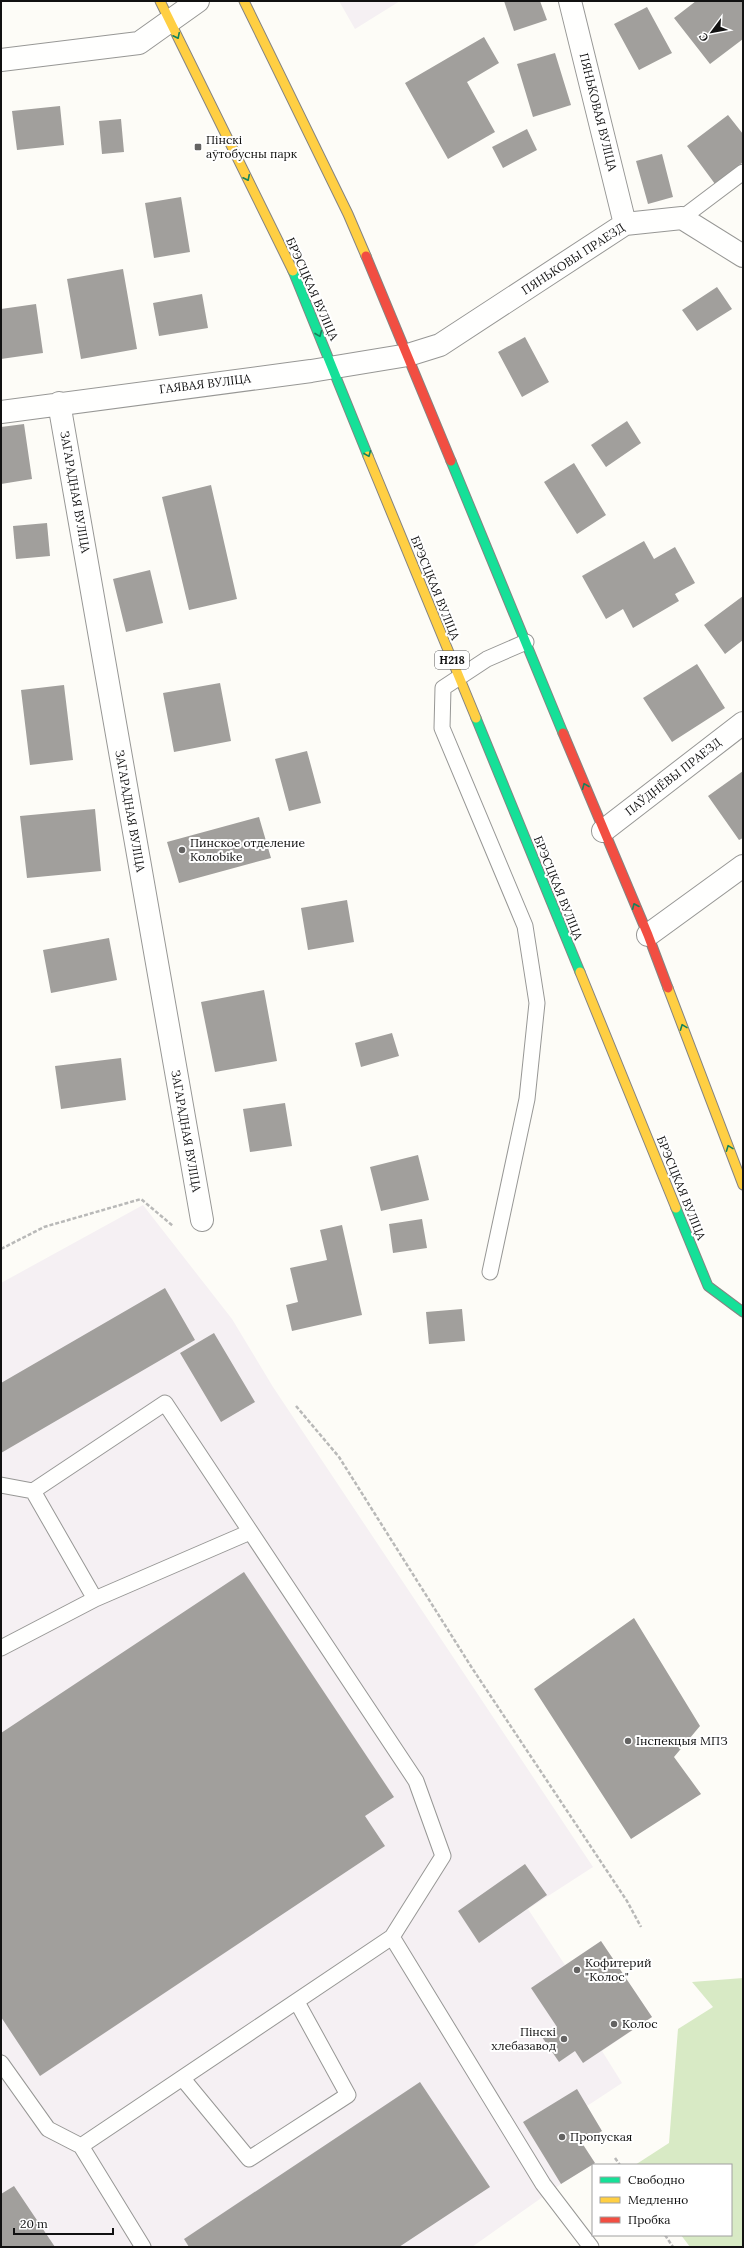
<svg xmlns="http://www.w3.org/2000/svg" width="744" height="2248" font-family="Lora,serif">
	<style>
		.industrial { fill: #f5f0f3 }
		.forest { fill: #d8eac5 }
		.building { fill: #a19f9c }
		.lines { fill: none; stroke-linecap: round; stroke-linejoin: round }
		.lane-casing { stroke: #979795; stroke-width: 17 }
		.street-casing { stroke: #979795; stroke-width: 24 }
		.fast-casing { stroke: #858482; stroke-width: 11 }
		.slow-casing { stroke: #858482; stroke-width: 11 }
		.jam-casing { stroke: #858482; stroke-width: 11 }
		.path { stroke: #b9b9b8; stroke-width: 2.5; stroke-dasharray: 4 2; stroke-linecap: butt }
		.lane { stroke: #fffffe; stroke-width: 15 }
		.street { stroke: #fffffe; stroke-width: 22 }
		.fast { stroke: #16e098; stroke-width: 9 }
		.slow { stroke: #ffcf43; stroke-width: 9 }
		.jam { stroke: #f24e42; stroke-width: 9 }
		.oneway { stroke: #14835b }
		.poi-dot { fill: #646362; stroke: #fff; stroke-width: 1.5 }
		.labels { text-anchor: middle; stroke-width: 4; stroke-linejoin: round; paint-order: stroke }
		.shield { fill: #fff; stroke: #585858; stroke-width: 1 }
		.shield-label { font-size: 11px; font-weight: bold; fill: #111 }
		.street-label { font-size: 12px; fill: #111; stroke: #fff }
		.poi-label { font-size: 12px; fill: #111; stroke: #fff; text-anchor: start }
	</style>
	<rect width="100%" height="100%" fill="#fdfcf7"/>
	<path class="industrial" d="M339,1H400L355,29Z
		M143,1205L232,1319L273,1387L593,1867L528,1909L565,1965L601,1941L652,2017L602,2051L622,2083L587,2106L602,2131L582,2143L595,2163L561,2184L472,2247H1V1283Z"/>
	<path class="forest" d="M743,1978V2247H690L681,2235H731V2165H635L669,2143L678,2029L713,2007L692,1982Z"/>
	<path class="building" d="M504,1H540L547,20L514,31Z
		M696,1L743,2V39L710,64L674,18Z
		M647,7L672,53L639,70L614,24Z
		M484,37L499,63L467,82L495,132L448,159L405,83Z
		M555,53L571,105L533,117L517,64Z
		M60,106L64,145L17,150L12,111Z
		M728,115L743,134V162L715,184L687,146Z
		M121,119L124,152L102,154L99,121Z
		M527,129L537,150L503,168L492,147Z
		M662,154L673,197L648,204L636,161Z
		M181,197L190,252L154,258L145,203Z
		M123,269L137,349L81,359L67,279Z
		M717,287L732,309L697,331L682,310Z
		M202,294L208,328L159,336L153,303Z
		M36,304L43,353L1,359V309Z
		M525,337L549,382L522,397L498,352Z
		M627,421L641,443L606,467L591,445Z
		M24,424L32,479L1,484V427Z
		M574,463L606,515L577,534L544,482Z
		M211,485L237,599L189,610L162,497Z
		M47,523L50,556L16,559L13,526Z
		M644,541L654,559L675,547L695,583L675,594L679,601L633,628L623,609L606,619L582,576Z
		M150,570L163,623L126,632L113,579Z
		M743,596V640L725,654L704,625Z
		M697,664L725,708L672,742L643,698Z
		M220,683L231,741L174,752L163,693Z
		M64,685L73,760L30,765L21,690Z
		M307,751L321,803L289,811L275,759Z
		M743,771V838L739,840L708,796Z
		M95,809L101,871L27,878L20,816Z
		M259,817L271,858L179,883L167,842Z
		M347,900L354,942L308,950L301,908Z
		M109,938L117,980L51,993L43,950Z
		M264,990L277,1061L215,1072L201,1002Z
		M392,1033L399,1056L361,1067L355,1043Z
		M121,1058L126,1100L61,1109L55,1066Z
		M285,1103L292,1146L250,1152L243,1109Z
		M418,1155L429,1200L381,1211L370,1167Z
		M422,1219L427,1248L393,1253L389,1224Z
		M342,1225L362,1315L292,1331L286,1305L298,1302L290,1268L327,1260L320,1230Z
		M165,1288L195,1340L1,1453V1383Z
		M462,1309L465,1341L429,1344L426,1312Z
		M214,1333L255,1402L221,1422L180,1353Z
		M244,1572L394,1797L365,1816L385,1846L40,2076L1,2017V1733Z
		M634,1618L700,1726L674,1757L701,1794L631,1839L534,1689Z
		M525,1864L547,1895L479,1943L458,1911Z
		M601,1941L652,2017L583,2063L575,2051L559,2062L542,2037L557,2027L531,1988Z
		M420,2082L490,2187L399,2247H189L184,2239Z
		M577,2089L602,2131L582,2143L595,2163L561,2184L523,2122Z
		M14,2186L55,2247H1V2194Z"/>
	<g class="lines">
		<g class="lane-casing">
			<path id="lane" d="M682,218L743,172
				M490,1272L527,1099L537,1003L525,926L442,728L443,688L487,659L526,642
				M1,1485L33,1491L95,1599
				M33,1491L165,1403L416,1781L443,1856L392,1937L81,2146L143,2247
				M1,1648L95,1599L250,1532
				M392,1937L543,2184L591,2247
				M1,2063L48,2129L81,2146
				M183,2079L249,2159L348,2095L297,2002"/>
		</g>
		<g class="street-casing">
			<path id="street" d="M570,1L625,224
				M1,60L139,43L198,1
				M59,403L202,1220
				M1,412L311,371L408,355L440,345L625,224L682,218L743,256
				M603,831L743,723
				M648,935L743,866"/>
		</g>
		<g class="fast-casing">
			<path id="fast" d="M293,271L368,456
				M451,461L563,733
				M476,718L580,972
				M676,1208L708,1286L743,1312"/>
		</g>
		<g class="slow-casing">
			<path id="slow" d="M160,1L293,271
				M244,1L348,214L366,256
				M368,456L476,718
				M580,972L676,1208
				M668,988L743,1185"/>
		</g>
		<g class="jam-casing">
			<path id="jam" d="M366,256L451,461
				M563,733L648,935L668,988"/>
		</g>
		<path class="path" d="M1,1249L44,1227L141,1199L173,1226
			M296,1406L339,1457L472,1668L627,1901L641,1927
			M615,2158L620,2165
			M665,2235L673,2247"/>
		<use href="#lane" class="lane"/>
		<use href="#street" class="street"/>
		<use href="#fast" class="fast"/>
		<use href="#slow" class="slow"/>
		<use href="#jam" class="jam"/>
	</g>
	<defs><path id="oneway-chevron" d="M-2-3.5L2.5 0L-2 3.5" fill="none" stroke-width="1.6" stroke-linecap="round" stroke-linejoin="round"/></defs>
	<g class="oneway">
		<use href="#oneway-chevron" transform="translate(177 36) rotate(64)"/>
		<use href="#oneway-chevron" transform="translate(247 178) rotate(64)"/>
		<use href="#oneway-chevron" transform="translate(319 334) rotate(68)"/>
		<use href="#oneway-chevron" transform="translate(368 454) rotate(68)"/>
		<use href="#oneway-chevron" transform="translate(585 786) rotate(-112)"/>
		<use href="#oneway-chevron" transform="translate(635 906) rotate(-113)"/>
		<use href="#oneway-chevron" transform="translate(683 1027) rotate(-111)"/>
		<use href="#oneway-chevron" transform="translate(729 1148) rotate(-111)"/>
	</g>
	<g class="poi-dot">
		<rect x="194" y="143" width="8" height="8" rx="2"/>
		<circle cx="182" cy="850" r="4"/>
		<circle cx="628" cy="1741" r="4"/>
		<circle cx="577" cy="1970" r="4"/>
		<circle cx="614" cy="2024" r="4"/>
		<circle cx="564" cy="2039" r="4"/>
		<circle cx="562" cy="2137" r="4"/>
	</g>
	<g class="labels">
		<rect class="shield" x="435" y="651" width="34" height="18" rx="3"/>
		<g class="shield-label">
			<text x="452" y="664">Н218</text>
		</g>
		<g class="street-label">
			<text transform="translate(598 112) rotate(76)" y="4">ПЯНЬКОВАЯ ВУЛІЦА</text>
			<text transform="translate(573 259) rotate(-33)" y="4">ПЯНЬКОВЫ ПРАЕЗД</text>
			<text transform="translate(312 289) rotate(66)" y="4">БРЭСЦКАЯ ВУЛІЦА</text>
			<text transform="translate(205 384) rotate(-7)" y="4">ГАЯВАЯ ВУЛІЦА</text>
			<text transform="translate(75 492) rotate(80)" y="4">ЗАГАРАДНАЯ ВУЛІЦА</text>
			<text transform="translate(435 588) rotate(68)" y="4">БРЭСЦКАЯ ВУЛІЦА</text>
			<text transform="translate(673 777) rotate(-38)" y="4">ПАЎДНЁВЫ ПРАЕЗД</text>
			<text transform="translate(130 811) rotate(80)" y="4">ЗАГАРАДНАЯ ВУЛІЦА</text>
			<text transform="translate(558 888) rotate(68)" y="4">БРЭСЦКАЯ ВУЛІЦА</text>
			<text transform="translate(186 1131) rotate(80)" y="4">ЗАГАРАДНАЯ ВУЛІЦА</text>
			<text transform="translate(681 1188) rotate(68)" y="4">БРЭСЦКАЯ ВУЛІЦА</text>
		</g>
		<g class="poi-label">
			<text x="206" y="144">Пінскі<tspan x="206" dy="14">аўтобусны парк</tspan></text>
			<text x="190" y="847">Пинское отделение<tspan x="190" dy="14">Колоbike</tspan></text>
			<text x="636" y="1745">Інспекцыя МПЗ</text>
			<text x="585" y="1967">Кофитерий<tspan x="585" dy="14">"Колос"</tspan></text>
			<text x="622" y="2028">Колос</text>
			<text x="556" y="2036" text-anchor="end">Пінскі<tspan x="556" dy="14">хлебазавод</tspan></text>
			<text x="570" y="2141">Пропуская</text>
		</g>
	</g>
	<rect width="744" height="2248" fill="none" stroke="#111111" stroke-width="4"/>
	<rect x="592" y="2164" width="140" height="72" fill="#ffffff" stroke="#a0a0a0"/>
	<rect x="600" y="2177" width="20" height="6" fill="#16e098" stroke="#a0a0a0"/>
	<text x="628" y="2184" font-size="12" fill="#111111">Свободно</text>
	<rect x="600" y="2197" width="20" height="6" fill="#ffcf43" stroke="#a0a0a0"/>
	<text x="628" y="2204" font-size="12" fill="#111111">Медленно</text>
	<rect x="600" y="2217" width="20" height="6" fill="#f24e42" stroke="#a0a0a0"/>
	<text x="628" y="2224" font-size="12" fill="#111111">Пробка</text>
	<g transform="translate(712 32) rotate(238)" stroke="#ffffff" stroke-width="3" paint-order="stroke">
	<path d="M0-3L7 15L0 10L-7 15Z" fill="#111111"/>
	<text y="-6" font-size="11" font-weight="bold" text-anchor="middle" fill="#111111">С</text>
	</g>
	<path d="M14 2228v6h99v-6" fill="none" stroke="#111111" stroke-width="2"/>
	<text x="20" y="2228" font-size="12" fill="#111111" stroke="#ffffff" stroke-width="3" paint-order="stroke">20 m</text>
</svg>
